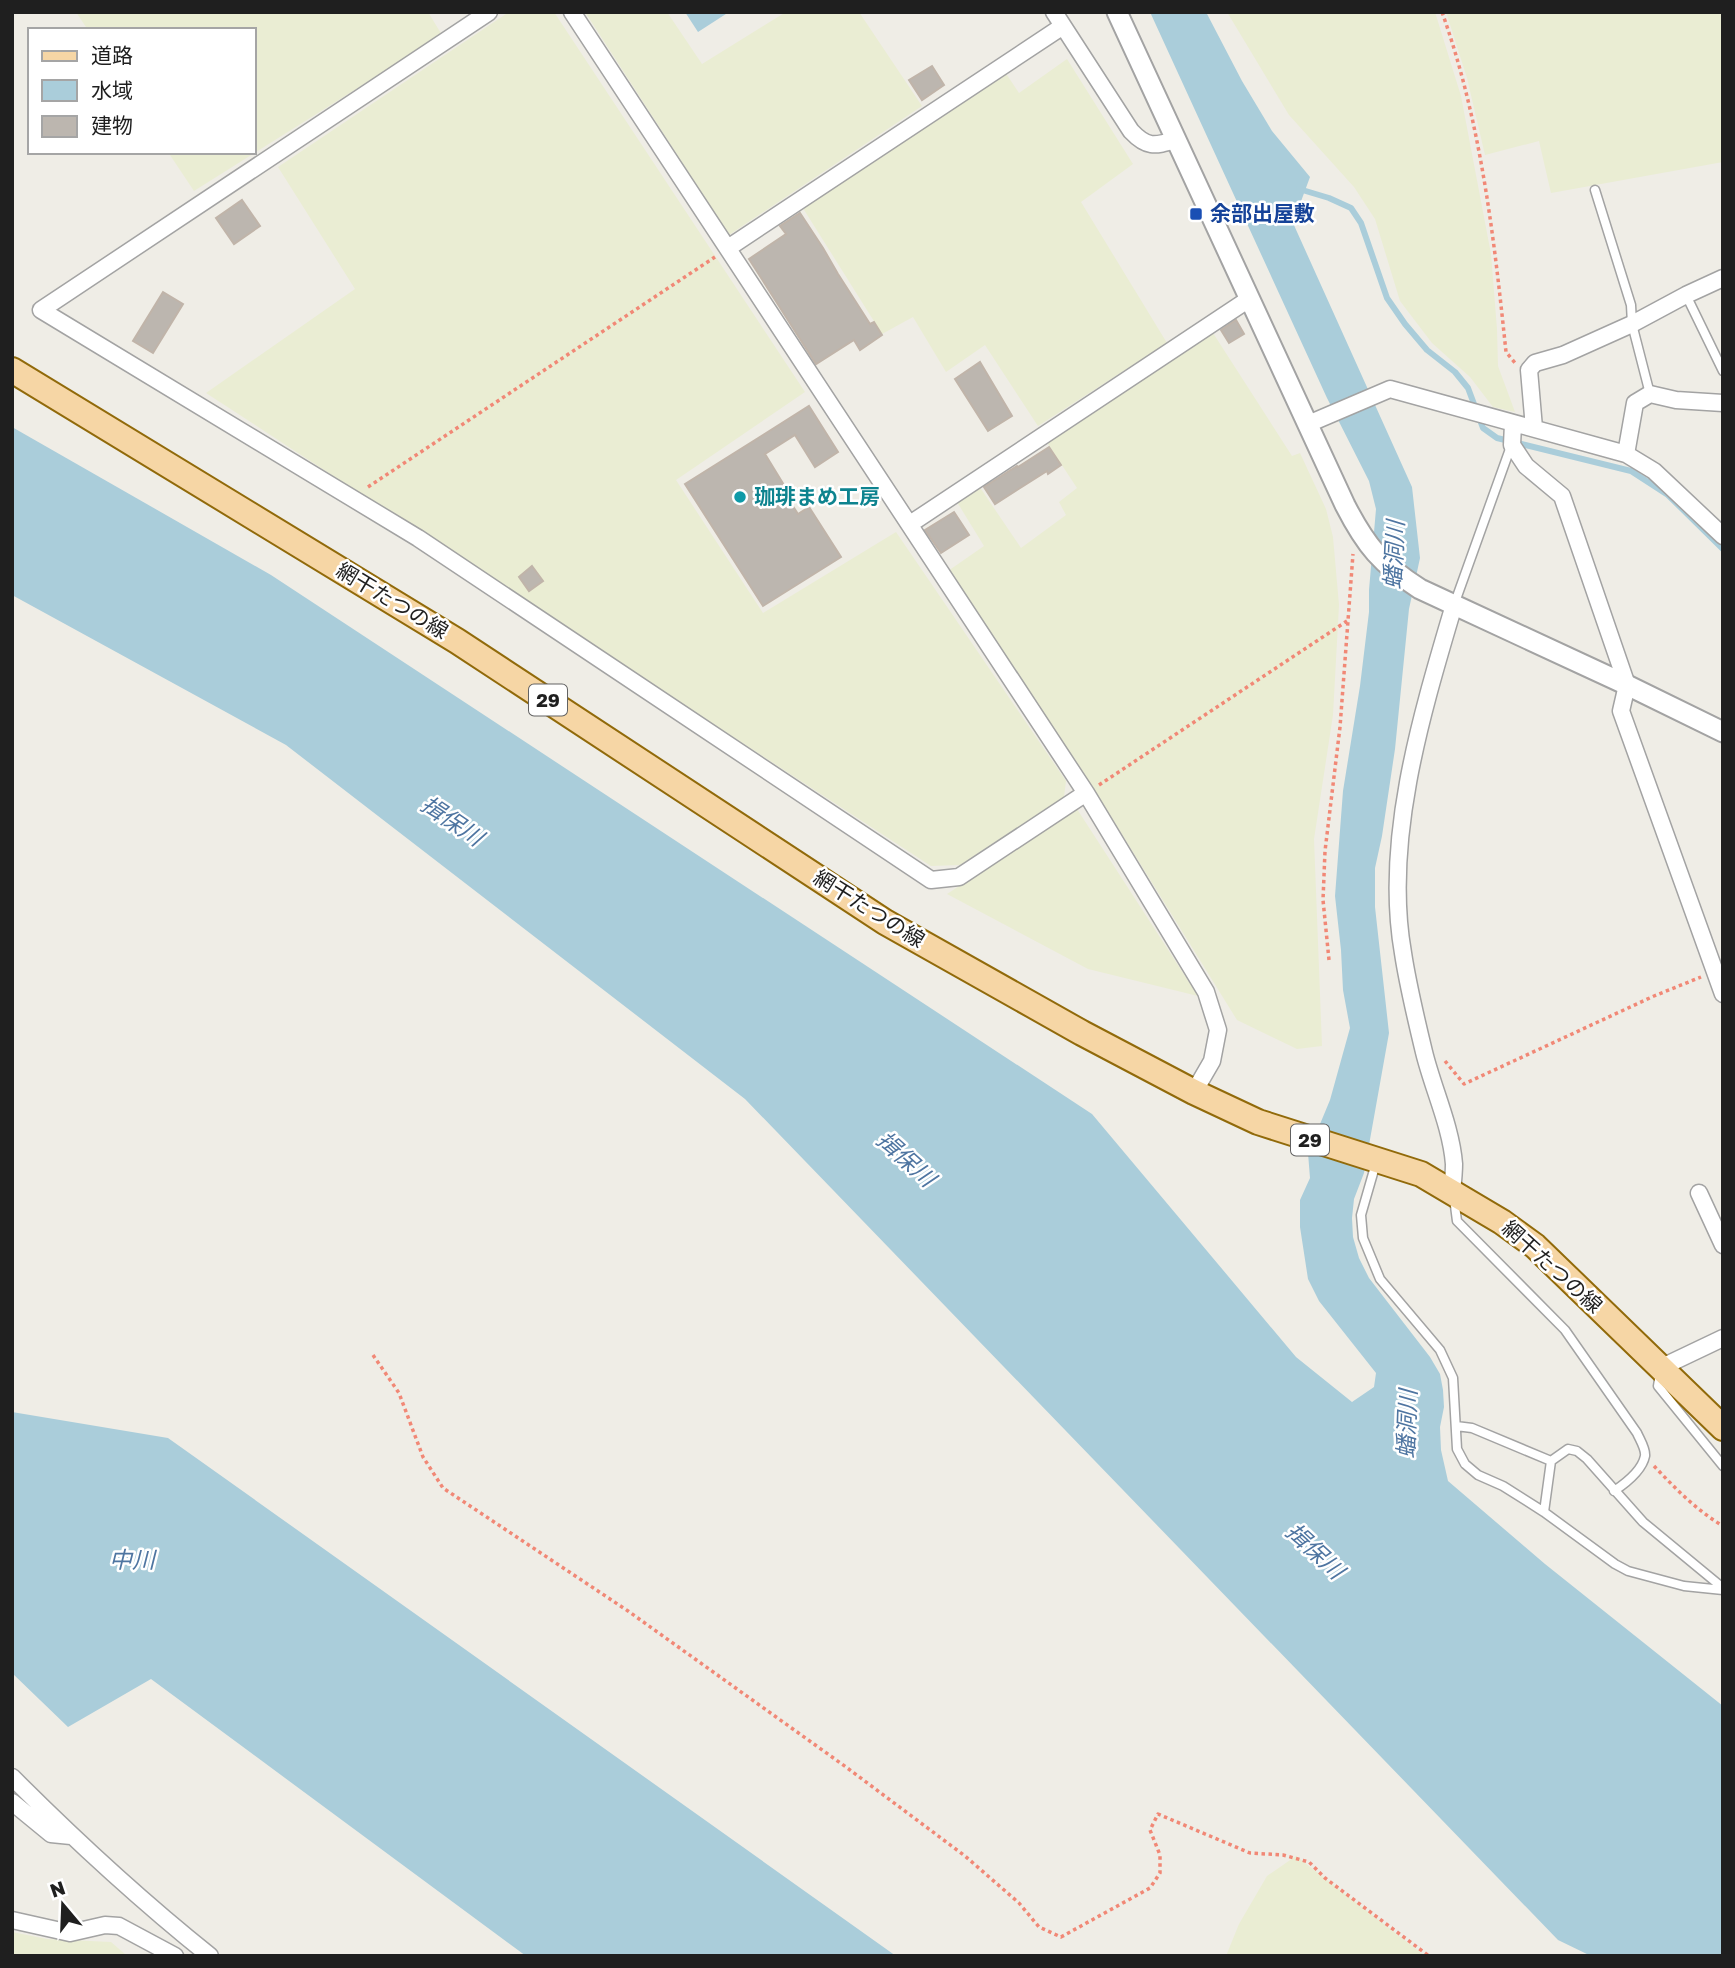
<svg xmlns="http://www.w3.org/2000/svg" width="1735" height="1968" font-family="'Golos Text','Noto Sans JP',sans-serif">
	<style>
		.farmland { fill: #eaedd3 }
		.water { fill: #aacdda }
		.lines { fill: none; stroke-linecap: round; stroke-linejoin: round }
		.stream { stroke: #aacdda; stroke-width: 6 }
		.building { fill: #bcb6af; stroke: #c0b4a9; stroke-width: 2 }
		.service-casing { stroke: #a3a3a3; stroke-width: 11 }
		.minor-casing { stroke: #a3a3a3; stroke-width: 19 }
		.tertiary-casing { stroke: #a3a3a3; stroke-width: 23 }
		.primary-casing { stroke: #916a0a; stroke-width: 28 }
		.path { stroke: #f18876; stroke-width: 3.5; stroke-dasharray: 3.5 3.5; stroke-linecap: butt }
		.service { stroke: #fff; stroke-width: 8 }
		.minor { stroke: #fff; stroke-width: 16 }
		.tertiary { stroke: #fff; stroke-width: 19 }
		.primary { stroke: #f6d6a5; stroke-width: 24 }
		.transit-dot { fill: #1a4fb4; stroke: #fff; stroke-width: 2.5 }
		.culture-dot { fill: #0f9aa8; stroke: #fff; stroke-width: 2.5 }
		.labels { text-anchor: middle; stroke-width: 5; stroke-linejoin: round; paint-order: stroke }
		.shield { fill: #fff; stroke: #626262; stroke-width: 2 }
		.shield-label { font-size: 19px; font-weight: bold; fill: #1f1f1f }
		.transit-label { font-size: 21px; font-weight: bold; fill: #164399; stroke: #fff; text-anchor: start }
		.culture-label { font-size: 21px; font-weight: bold; fill: #0d838f; stroke: #fff; text-anchor: start }
		.street-label { font-size: 21px; fill: #1f1f1f; stroke: #fff }
		.water-label { font-size: 23px; font-style: italic; fill: #4e75a1; stroke: #fff }
	</style>
	<rect width="100%" height="100%" fill="#efede6"/>
	<path class="farmland" d="M76,12H428L442,35L194,191L168,152H254V30H88Z
		M509,12H554L805,392L676,480L763,613L896,532L1066,781L1064,797L960,865L931,866L206,393L355,289L278,167Z
		M585,12H667L702,64L786,12H859L922,106L729,235Z
		M1227,12H1435L1461,96L1491,254L1497,329L1498,366L1515,412L1493,407L1470,377L1432,343L1400,301L1375,219L1354,187L1289,115Z
		M1446,12H1723V162L1551,193L1539,141L1485,155L1467,78Z
		M1067,59L1133,164L1081,202L1167,343L1038,426L985,345L946,372L913,317L882,334L801,205L1003,69L1019,93Z
		M1213,333L1292,456L1300,453L1326,509L1333,537L1339,605L1333,715L1314,839L1322,1046L1297,1049L1237,1020L1084,773L948,571L984,546L957,502L979,486L1021,548L1066,515L1059,502L1077,488L1046,441Z
		M1077,809L1198,996L1088,969L947,894Z
		M1296,1856L1425,1956H1226L1239,1924L1267,1876Z
		M12,1932L47,1939L111,1942L125,1954L132,1956H12Z"/>
	<path class="water" d="M685,12H729L698,32Z
		M1150,12H1206L1242,81L1272,131L1310,177L1293,223L1412,487L1420,558L1409,609L1395,749L1382,836L1375,868V907L1389,1033L1364,1173L1354,1199L1352,1218L1353,1237L1359,1258L1369,1278L1430,1357L1440,1374L1443,1390L1444,1407L1440,1427L1441,1450L1448,1481L1545,1564L1723,1706V1956H1591L1558,1940L745,1099L286,745L12,595V427L271,575L1092,1114L1296,1357L1352,1402L1374,1387L1376,1373L1319,1301L1308,1279L1300,1227V1200L1310,1178L1308,1153L1330,1100L1350,1028L1343,990L1341,950L1335,896L1343,791L1360,686L1369,612V590L1376,509L1369,481L1327,398Z
		M12,1412L168,1438L896,1956H526L151,1679L68,1727L12,1673Z"/>
	<g class="lines">
		<path class="stream" d="M1299,189L1329,198L1351,208L1361,223L1387,298L1405,324L1427,350L1455,372L1468,388L1483,428L1497,438L1631,471L1668,495L1723,549"/>
	</g>
	<path class="building" d="M932,66L944,85L922,100L909,80Z
		M242,200L260,226L234,244L216,218Z
		M800,213L823,248L838,274L870,324L874,322L882,335L860,350L854,340L816,364L749,259L786,234L780,226Z
		M163,292L183,304L153,353L133,341Z
		M1236,320L1244,334L1229,343L1221,330Z
		M980,362L1012,416L988,431L955,379Z
		M809,406L838,452L815,467L795,435L765,454L784,485L781,488L798,514L809,507L841,557L763,606L685,484Z
		M1049,447L1061,465L1048,474L1047,471L995,504L984,487L1017,466L1018,467Z
		M954,512L969,535L941,553L925,530Z
		M532,566L543,581L529,591L519,577Z"/>
	<g class="lines">
		<g class="service-casing">
			<path id="service" d="M1595,190L1631,305L1632,324L1650,394
				M1686,295L1723,371
				M1454,605L1511,446
				M1376,1163L1361,1215L1363,1238L1380,1279L1440,1350L1453,1378L1457,1449L1465,1464L1478,1475L1503,1486L1544,1512L1615,1564L1628,1571L1684,1586L1723,1590
				M1454,1198L1457,1221L1565,1330L1637,1433C1640,1440 1646,1449 1645,1456C1642,1471 1626,1483 1614,1491
				M1660,1373L1658,1386L1723,1466
				M1456,1426L1472,1428L1551,1461L1568,1449L1577,1451L1587,1459L1643,1522L1723,1588
				M1544,1512L1551,1461"/>
		</g>
		<g class="minor-casing">
			<path id="minor" d="M489,12L41,310L418,538L931,880L959,877L1086,793
				M572,12L1086,793L1206,992L1218,1030L1212,1061L1194,1092
				M1054,12L1131,131C1147,148 1154,146 1176,140
				M728,248L1063,26
				M1308,424L1390,389L1626,454L1654,471L1723,536
				M1513,424L1512,445L1526,466L1562,496L1627,685L1621,711L1723,994
				M1534,428L1529,370L1535,363L1563,355L1632,324L1686,295L1723,278
				M1626,454L1635,403L1650,394L1676,400L1723,403
				M910,524L1249,299
				M1452,1191C1453,1182 1454,1173 1454,1164C1451,1126 1433,1089 1424,1052C1416,1019 1408,986 1403,953C1383,840 1422,713 1454,605
				M1699,1193L1723,1245
				M1660,1368L1723,1338
				M12,1777C75,1840 140,1900 210,1956
				M12,1802L51,1834L71,1836
				M12,1920L70,1933L105,1925L119,1926L175,1956"/>
		</g>
		<g class="tertiary-casing">
			<path id="tertiary" d="M1117,12L1345,505C1366,546 1381,564 1420,589L1627,685L1723,732"/>
		</g>
		<g class="primary-casing">
			<path id="primary" d="M12,370L457,641L885,922L1082,1033L1194,1092L1258,1122L1421,1174L1502,1222L1535,1246L1723,1428"/>
		</g>
		<path class="path" d="M1442,12C1481,122 1494,237 1506,352L1516,364
			M368,487L715,257
			M1099,785L1347,621
			M1329,960L1323,900L1325,851L1340,727L1353,554
			M1445,1061L1464,1084L1654,996L1701,977
			M373,1355L399,1393L423,1457L443,1488L628,1611L846,1767L965,1856L1019,1903L1039,1927L1061,1937L1150,1888L1160,1873V1855L1150,1830L1158,1814L1250,1853L1283,1855L1309,1862L1325,1878L1429,1956
			M1654,1466C1675,1488 1696,1510 1723,1526"/>
		<use href="#service" class="service"/>
		<use href="#minor" class="minor"/>
		<use href="#tertiary" class="tertiary"/>
		<use href="#primary" class="primary"/>
	</g>
	<rect class="transit-dot" x="1189" y="207" width="14" height="14" rx="3.5"/>
	<circle class="culture-dot" cx="740" cy="497" r="7"/>
	<g class="labels">
		<g class="shield">
			<rect x="529" y="684.5" width="38" height="31" rx="5"/>
			<rect x="1291" y="1124.5" width="38" height="31" rx="5"/>
		</g>
		<g class="shield-label">
			<text x="548" y="707">29</text>
			<text x="1310" y="1147">29</text>
		</g>
		<g class="transit-label">
			<text x="1210" y="221">余部出屋敷</text>
		</g>
		<g class="culture-label">
			<text x="754" y="504">珈琲まめ工房</text>
		</g>
		<g class="street-label">
			<text transform="translate(392 601) rotate(31)" y="7">網干たつの線</text>
			<text transform="translate(869 909) rotate(32)" y="7">網干たつの線</text>
			<text transform="translate(1552 1267) rotate(42)" y="7">網干たつの線</text>
		</g>
		<g class="water-label">
			<text transform="translate(1394 555) rotate(-87)" y="8">蟠洞川</text>
			<text transform="translate(452 821) rotate(34)" y="8">揖保川</text>
			<text transform="translate(906 1159) rotate(42)" y="8">揖保川</text>
			<text transform="translate(1407 1424) rotate(-88)" y="8">蟠洞川</text>
			<text transform="translate(1315 1551) rotate(43)" y="8">揖保川</text>
			<text x="132" y="1568">中川</text>
		</g>
	</g>
	<rect width="1735" height="1968" fill="none" stroke="#1f1f1f" stroke-width="28"/>
	<rect x="28" y="28" width="228" height="126" fill="#ffffff" stroke="#a5a5a5" stroke-width="2"/>
	<rect x="42" y="51" width="35" height="10" fill="#f6d6a5" stroke="#a5a5a5" stroke-width="2"/>
	<text x="91" y="63" font-size="21" fill="#1f1f1f">道路</text>
	<rect x="42" y="80" width="35" height="21" fill="#aacdda" stroke="#a5a5a5" stroke-width="2"/>
	<text x="91" y="98" font-size="21" fill="#1f1f1f">水域</text>
	<rect x="42" y="116" width="35" height="21" fill="#bcb6af" stroke="#a5a5a5" stroke-width="2"/>
	<text x="91" y="133" font-size="21" fill="#1f1f1f">建物</text>
	<g transform="translate(63 1905) rotate(341)" stroke="#ffffff" stroke-width="5" paint-order="stroke">
	<path d="M0-5L12 26L0 18L-12 26Z" fill="#1f1f1f"/>
	<text y="-10" font-size="19" font-weight="bold" text-anchor="middle" fill="#1f1f1f">N</text>
	</g>
</svg>
